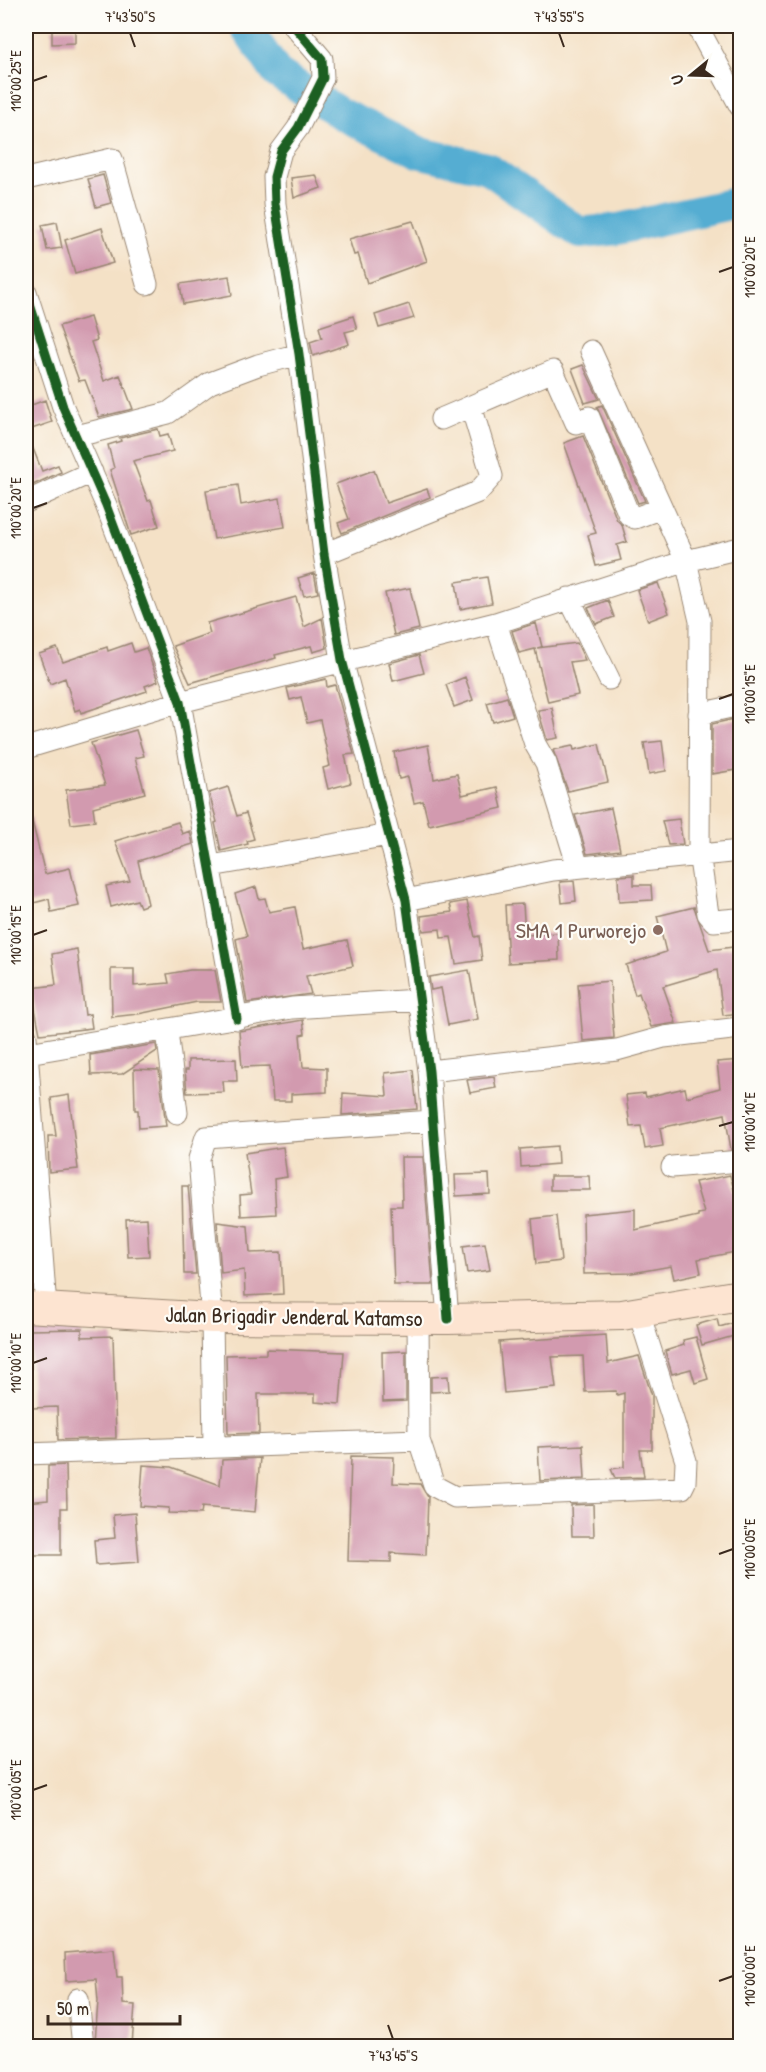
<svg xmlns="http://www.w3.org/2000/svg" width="766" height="2072" font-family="'Patrick Hand',sans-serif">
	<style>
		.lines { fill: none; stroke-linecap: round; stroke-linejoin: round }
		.river { stroke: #55add2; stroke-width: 32 }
		.building { fill: #d29aaf }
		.street-casing { stroke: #988672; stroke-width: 23 }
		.secondary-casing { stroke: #988672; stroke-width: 32 }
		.street { stroke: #fff; stroke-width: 21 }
		.secondary { stroke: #fde4d1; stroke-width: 30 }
		.cycleway-casing { stroke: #fdfcf7; stroke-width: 13 }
		.cycleway { stroke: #1b5e20; stroke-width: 9 }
		.ticks { fill: none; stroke: #3b2a1e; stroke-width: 2 }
		.education-dot { fill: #8d6e63; stroke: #fdfcf7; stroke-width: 2 }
		.labels { text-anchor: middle; stroke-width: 4.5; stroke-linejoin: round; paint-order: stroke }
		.education-label { font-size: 22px; fill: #785e54; stroke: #fdfcf7; text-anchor: end }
		.street-label { font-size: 22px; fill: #3b2a1e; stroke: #fdfcf7 }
		.neatline { fill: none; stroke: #3b2a1e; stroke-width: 2 }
		.ticks-label { font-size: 15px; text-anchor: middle; fill: #3b2a1e }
	</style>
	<rect width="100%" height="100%" fill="#fdfcf7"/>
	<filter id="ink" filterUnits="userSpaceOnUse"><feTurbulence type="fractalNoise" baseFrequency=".0167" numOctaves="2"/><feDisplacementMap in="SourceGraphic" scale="12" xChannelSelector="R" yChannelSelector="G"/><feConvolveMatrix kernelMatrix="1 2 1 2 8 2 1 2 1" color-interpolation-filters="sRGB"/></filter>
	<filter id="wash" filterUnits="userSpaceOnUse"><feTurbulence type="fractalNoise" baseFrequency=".008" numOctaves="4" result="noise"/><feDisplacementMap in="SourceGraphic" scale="24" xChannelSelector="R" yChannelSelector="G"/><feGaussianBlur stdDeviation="1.35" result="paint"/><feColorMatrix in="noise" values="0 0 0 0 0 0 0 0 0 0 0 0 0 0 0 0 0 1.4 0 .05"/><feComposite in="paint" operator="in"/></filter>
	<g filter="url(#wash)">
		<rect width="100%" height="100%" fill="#f4e1c6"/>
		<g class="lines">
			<path class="river" d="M245,26L277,73L341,114L421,153L487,168L580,233L618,229L740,202"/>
		</g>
		<g id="blocks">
			<path class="building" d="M75,28V43L52,44V29Z
				M103,175L111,203L96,207L88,179Z
				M316,175L321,188L294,198L291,178Z
				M413,221L427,261L367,283L358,254L354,255L349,239Z
				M57,222L62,248L47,250L42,225Z
				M102,228L113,263L75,274L65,240Z
				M229,276L232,295L183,304L180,284Z
				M409,304L414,318L379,328L375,315Z
				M353,316L357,329L345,332L349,344L313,356L310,342L322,338L319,327Z
				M90,317L97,340L91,342L104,381L120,375L133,409L99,417L85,380L79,381L59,326Z
				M583,365L599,399L585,403L572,369Z
				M45,400L52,422L26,431V407Z
				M602,405L645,501L638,503L597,407Z
				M158,429L160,436L168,434L173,451L133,461L148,501L151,500L159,526L131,535L110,470L114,468L108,445L121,441L120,438Z
				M26,431L42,471L58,465L61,472L26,488Z
				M583,436L617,520L622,525L627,542L617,545L621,560L596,566L588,535L596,533L564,443Z
				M374,470L386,503L427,489L430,497L342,533L338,523L349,519L336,484Z
				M238,485L241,505L280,498L285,527L214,539L206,490Z
				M314,573L318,593L304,596L298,578Z
				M487,577L492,603L460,609L456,582Z
				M658,583L669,613L648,621L637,590Z
				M410,588L419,629L394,635L385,593Z
				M296,597L304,627L322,618L327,648L313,652L311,646L275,655L276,658L190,683L173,646L210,633L207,623Z
				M608,600L614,617L596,624L588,608Z
				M536,623L542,647L537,648L577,643L585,660L570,662L578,695L548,702L535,649L519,653L512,631Z
				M131,643L134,652L146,648L158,681L145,686L147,691L81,713L80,709L75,711L65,678L50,684L39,654L57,648L63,662L107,647L108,651Z
				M419,655L424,673L393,681L389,663Z
				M465,677L473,700L454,707L446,685Z
				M326,679L327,687L335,685L354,754L345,755L351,783L328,789L323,768L330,766L320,720L307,723L301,697L290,700L287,688Z
				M507,697L513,716L493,722L487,703Z
				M552,708L558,738L547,740L538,710Z
				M739,718L741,769L712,774V724Z
				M136,730L144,756L135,758L145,793L93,807L95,821L71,824L66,790L105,785L91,743Z
				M662,741L666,771L649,774L644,743Z
				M599,744L608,782L568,791L553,750L573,746L574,750Z
				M428,745L434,779L457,774L462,795L497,787L502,808L429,825L423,801L414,803L408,777L399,779L394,752Z
				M228,787L237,816L246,813L254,839L247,841L248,844L221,851L215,823L217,822L209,793Z
				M611,808L620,850L587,854L575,815Z
				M31,817L45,874L70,868L79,906L51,912L49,899L26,905V818Z
				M679,819L683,844L668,845L662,821Z
				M178,822L182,834L190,831L193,844L138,861L148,904L140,907L137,900L111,907L106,886L130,881L115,841Z
				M634,875V885H651L652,900L619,902L618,876Z
				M574,881L576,901L562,903L560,882Z
				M256,887L259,899L265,898L269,912L295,907L303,949L347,940L353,966L306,976L311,994L247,1003L236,939L247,936L235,894Z
				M467,901L475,937L479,936L482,960L456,964L451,937L441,938L440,929L423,931L421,916L452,912L450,904Z
				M523,904L525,935L558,933L559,960L508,963L505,905Z
				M694,907L709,950L741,946V1013L723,1015L717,970L663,986L676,1023L651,1027L639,993L635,995L626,965L666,952L657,916Z
				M77,949L85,1015L90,1014L92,1028L40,1034L31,988L56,985L52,954Z
				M111,969H134V986L169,983L167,974L190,970H215L221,1002H197L138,1014L112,1017Z
				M469,970L478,1019L448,1025L441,988L431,990L429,977Z
				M610,981L614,1038L583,1041L578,984Z
				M303,1020L305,1034L300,1035L303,1067L327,1068V1092L291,1094V1101H273L270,1066L242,1067L239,1031Z
				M156,1044L157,1051L122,1074L91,1075L90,1055Z
				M236,1059L237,1081H223L224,1092L187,1093L185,1070H188V1060Z
				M741,1060V1149H731L725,1114L660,1128L663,1146L645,1149L641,1126L630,1127L626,1095L645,1093L646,1097L685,1088L687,1097L720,1088L717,1062Z
				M134,1069L159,1070L166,1126L139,1128L138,1110H135Z
				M413,1070L417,1109L342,1115L343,1093L387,1096L385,1073Z
				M494,1077L496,1088L470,1093L467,1080Z
				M69,1095L78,1169L49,1172L48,1136H56L51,1098Z
				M557,1146L558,1164L521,1167L520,1149Z
				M283,1147L287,1177L274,1179L276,1214L241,1216L240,1195L251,1194L245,1153Z
				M401,1157H423L433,1285H394L391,1206H402Z
				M489,1174L490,1194L456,1196L455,1175Z
				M730,1175L734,1190L741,1189V1251L698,1259L701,1273L674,1279L671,1266L632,1273L584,1274L583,1214L635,1209V1230L698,1216V1214L704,1213L695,1182Z
				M550,1176H589L590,1190H550Z
				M182,1186H188L196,1274H184Z
				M556,1216L561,1261L536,1264L532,1219Z
				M147,1218L149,1256L128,1257L126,1219Z
				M217,1222L248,1226L250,1253L281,1252L283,1294L245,1296L244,1270L221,1273Z
				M485,1243L490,1270L467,1273L463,1246Z
				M717,1319L719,1327L741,1321V1334L702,1345L696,1325Z
				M82,1329V1337L113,1336L116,1438L58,1440L57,1407L32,1408L30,1330Z
				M606,1335L608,1363L639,1356L652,1396V1450H640L644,1477L615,1478L611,1469L624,1467V1393L617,1395L616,1391L585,1392L583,1356L552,1357L556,1388L504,1393L499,1342Z
				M696,1337L708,1379L695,1383L691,1369L672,1374L665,1351L684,1345L683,1340Z
				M266,1349L344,1352L340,1404L315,1402V1394H258L259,1433L228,1434L226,1355L266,1354Z
				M406,1351V1401L383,1402L382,1352Z
				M448,1376L449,1391L431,1392V1377Z
				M583,1445L585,1479L540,1481L538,1447Z
				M351,1456L394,1457L393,1483L420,1484L428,1497L426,1555L391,1553V1562L348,1561Z
				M260,1458L255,1512L202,1507L201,1514L168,1513L169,1508L140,1506L143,1465L171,1467L220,1485L222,1460Z
				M66,1465L67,1508H61V1555H26V1502L48,1500V1466Z
				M593,1504L594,1536H572L571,1505Z
				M135,1513L139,1562L96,1565L94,1540L115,1538L113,1515Z
				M114,1949L117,1977H122L123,2004L135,2005L132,2045L95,2042L98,2001L96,1979L66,1981L65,1953Z"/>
		</g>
	</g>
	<g filter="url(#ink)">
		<use href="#blocks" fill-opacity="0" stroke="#988672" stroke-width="1.5"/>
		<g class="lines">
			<g class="street-casing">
				<path id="street" d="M294,26L322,59L323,78L298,128L281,151L274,177L275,204L299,354L324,554L342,660L406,900L429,1071L448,1319
					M697,26L740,106
					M26,179L112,159L147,284
					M26,292L63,407L106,505L180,702L237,1019
					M591,351L686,561L700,621L699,853L708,914L714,921L737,919L740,922
					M441,419L553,371L576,423L589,417L629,515L635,518L662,508
					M77,436L168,413L210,383L258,365L299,354
					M26,502L92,472
					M324,554L478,492L492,476L471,406
					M569,598L609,679
					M496,623L535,744L546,763L578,867
					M699,714L740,705
					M26,748L180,702L496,623L686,561L740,548
					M211,866L389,835
					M406,900L553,870L740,851
					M167,1031L177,1113
					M26,1037L46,1308
					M28,1053L292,1008L418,1000
					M429,1071L617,1050L664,1037L740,1028
					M672,1167L740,1161
					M418,1319L419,1440L434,1486L455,1497L682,1488L685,1482L686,1461L639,1313
					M214,1446L212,1318L199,1159L206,1137L432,1121
					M26,1454L419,1440
					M78,1999L83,2046"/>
			</g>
			<g class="secondary-casing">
				<path id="secondary" d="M26,1307L212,1318L448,1319L622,1315L740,1295"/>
			</g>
			<use href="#street" class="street"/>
			<use href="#secondary" class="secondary"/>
			<g class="cycleway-casing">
				<path id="cycleway" d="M294,26L322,59L323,78L298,128L281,151L274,177L275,204L299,354L324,554L342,660L406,900L429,1071L448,1319
					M26,292L63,407L106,505L180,702L237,1019"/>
			</g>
			<use href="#cycleway" class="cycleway"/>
		</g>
	</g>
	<path class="ticks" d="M130,33L135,47M559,33L564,47M33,81L47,76M719,272L733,267M33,508L47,503M719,699L733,694M33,935L47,930M719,1126L733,1122M33,1363L47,1358M719,1554L733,1549M33,1790L47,1785M719,1981L733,1976M388,2025L393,2039"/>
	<circle class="education-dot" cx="658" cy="930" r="6"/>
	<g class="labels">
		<g class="education-label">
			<text x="646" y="938">SMA 1 Purworejo</text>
		</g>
		<g class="street-label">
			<text transform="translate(294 1316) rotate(1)" y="8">Jalan Brigadir Jenderal Katamso</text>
		</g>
	</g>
	<rect width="766" height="2072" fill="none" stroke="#fdfcf7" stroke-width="66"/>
	<g transform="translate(691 75) rotate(251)" stroke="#fdfcf7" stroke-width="4.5" paint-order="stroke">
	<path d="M0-4.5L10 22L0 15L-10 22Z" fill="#3b2a1e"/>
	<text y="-9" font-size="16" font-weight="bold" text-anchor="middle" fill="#3b2a1e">U</text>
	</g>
	<path d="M48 2015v9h132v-9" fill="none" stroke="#3b2a1e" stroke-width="3"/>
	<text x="57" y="2015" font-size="18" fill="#3b2a1e" stroke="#fdfcf7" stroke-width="4.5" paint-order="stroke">50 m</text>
	<rect x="33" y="33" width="700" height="2006" class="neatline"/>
	<g class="ticks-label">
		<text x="130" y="22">7°43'50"S</text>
		<text x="559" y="22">7°43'55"S</text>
		<text transform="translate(16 81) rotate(-90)" y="5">110°00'25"E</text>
		<text transform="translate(750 267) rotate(-90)" y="5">110°00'20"E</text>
		<text transform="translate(16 508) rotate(-90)" y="5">110°00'20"E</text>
		<text transform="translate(750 694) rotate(-90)" y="5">110°00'15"E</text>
		<text transform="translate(16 935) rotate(-90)" y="5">110°00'15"E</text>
		<text transform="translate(750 1122) rotate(-90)" y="5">110°00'10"E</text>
		<text transform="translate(16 1363) rotate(-90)" y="5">110°00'10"E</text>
		<text transform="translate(750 1549) rotate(-90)" y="5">110°00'05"E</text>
		<text transform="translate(16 1790) rotate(-90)" y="5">110°00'05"E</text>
		<text transform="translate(750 1976) rotate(-90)" y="5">110°00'00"E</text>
		<text x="393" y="2061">7°43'45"S</text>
	</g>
</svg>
